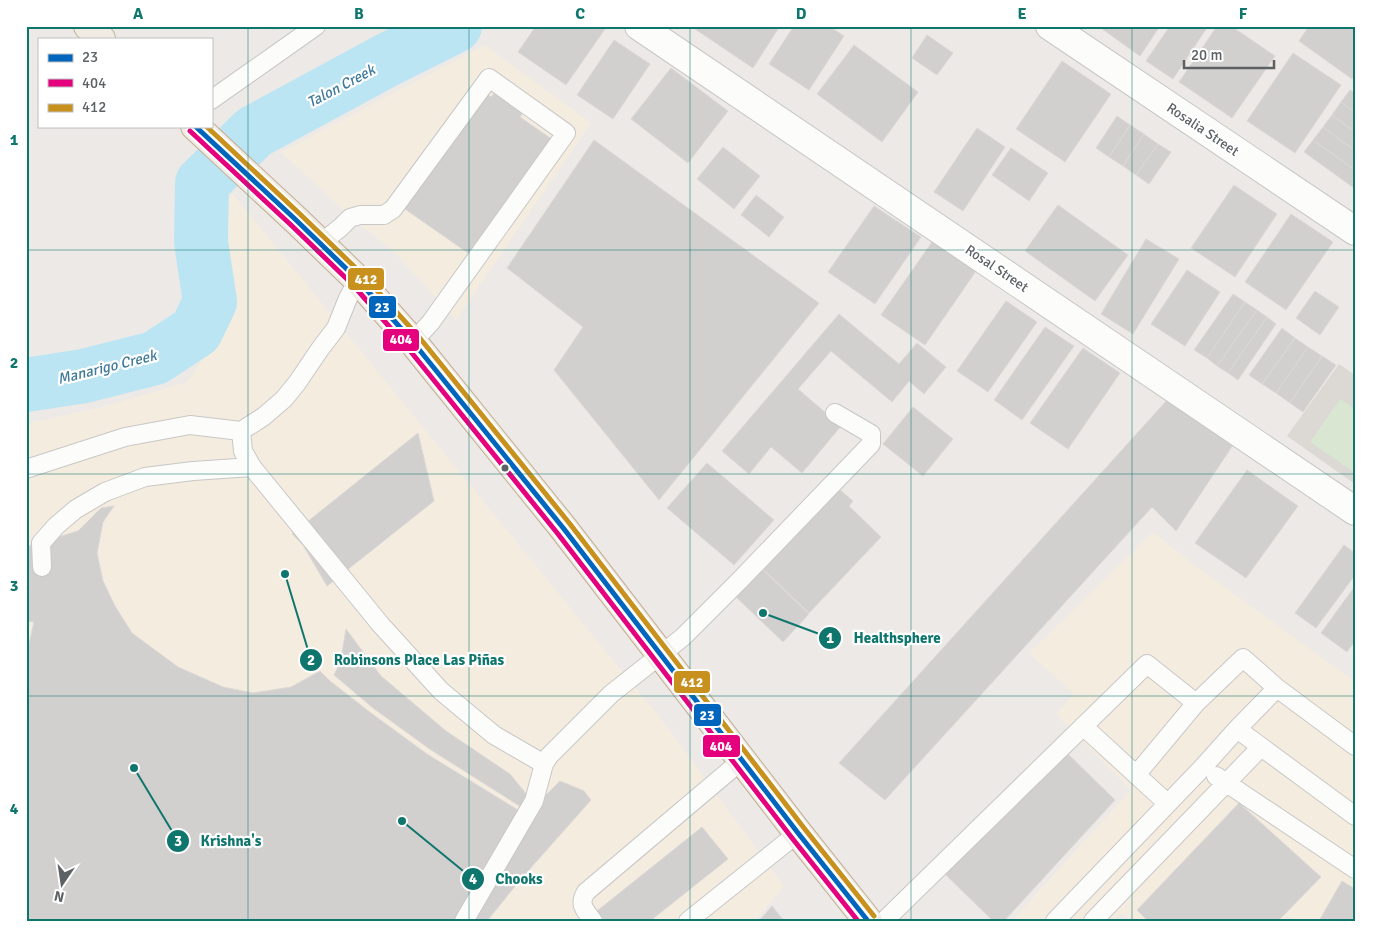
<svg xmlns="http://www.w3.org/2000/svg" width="1381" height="947" font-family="Signika,sans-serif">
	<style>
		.commercial { fill: #f5ece0 }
		.education { fill: #dcd9d5 }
		.green { fill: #d8e6d2 }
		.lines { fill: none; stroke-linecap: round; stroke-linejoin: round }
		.river { stroke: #bce5f4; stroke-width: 54 }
		.building { fill: #d2d0cf; stroke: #dbd8d6 }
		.service-casing { stroke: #c8c7c6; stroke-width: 20 }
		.minor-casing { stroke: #c8c7c6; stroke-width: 30 }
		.trunk-casing { stroke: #c2ad96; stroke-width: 30 }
		.service { stroke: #fcfcfb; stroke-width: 18 }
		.minor { stroke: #fcfcfb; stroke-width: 28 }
		.trunk { stroke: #f0ece4; stroke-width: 28 }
		.bus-1-casing { stroke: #fff; stroke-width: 9 }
		.bus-2-casing { stroke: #fff; stroke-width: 9 }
		.bus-3-casing { stroke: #fff; stroke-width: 9 }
		.bus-1 { stroke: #0065bd; stroke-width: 5 }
		.bus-2 { stroke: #e5007d; stroke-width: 5 }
		.bus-3 { stroke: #c8911e; stroke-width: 5 }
		.grid { fill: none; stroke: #0f766e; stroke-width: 1; stroke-opacity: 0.55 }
		.bus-dot { fill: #5c6164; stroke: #fff; stroke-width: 2 }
		.labels { text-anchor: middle; stroke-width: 4.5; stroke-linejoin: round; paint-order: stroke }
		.street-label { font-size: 14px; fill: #5c6164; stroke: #fff }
		.water-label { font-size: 15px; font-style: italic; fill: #407a9b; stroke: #fff }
		.leader { fill: none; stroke: #0f766e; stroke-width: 2 }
		.callout-dot { fill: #0f766e; stroke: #fff; stroke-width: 2 }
		.mark-label { font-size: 15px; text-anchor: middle; font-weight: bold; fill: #fff }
		.callout-label { font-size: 15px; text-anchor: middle; font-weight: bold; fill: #0f766e; stroke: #fff; stroke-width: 4.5; stroke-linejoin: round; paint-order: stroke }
		.line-badge { stroke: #fff; stroke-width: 2 }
		.badge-label { font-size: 14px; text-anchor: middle; font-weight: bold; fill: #fff }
		.neatline { fill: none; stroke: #0f766e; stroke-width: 2 }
		.grid-label { font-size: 16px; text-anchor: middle; font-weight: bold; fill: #0f766e }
	</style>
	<rect width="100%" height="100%" fill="#ece9e6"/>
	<path class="commercial" d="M485,45L591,123L456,320L397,255L342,209L281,152Z
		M232,193L665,724L784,886L755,921H26V424L107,406L187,382L226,324L230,280L222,213Z
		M1153,532L1193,564L1355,682V921H1295L1287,916L1283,921H1131L1122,913L1115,921H1012L1131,790L1056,714L1074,694L1029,653Z"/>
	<path class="education" d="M1339,364L1355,375V484L1287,436Z"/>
	<path class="green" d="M1340,399L1355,409V473L1310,442Z"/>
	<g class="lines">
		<path class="river" d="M26,385L84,376L155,358L196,331L210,302L201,242L202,183L254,132L387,60L455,26"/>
	</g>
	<path class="building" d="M267,26H298L292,28L272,29Z
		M536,26H601L605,29L566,85L518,52Z
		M693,26H780L753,68L692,27Z
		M794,26H829L844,36L809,90L769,64Z
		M1098,26H1160L1140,56Z
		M1170,26H1208L1173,79L1146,61Z
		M1217,26H1231L1275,56L1232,118L1179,82Z
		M1309,26H1355V75L1352,79L1299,41Z
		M927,35L953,53L937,75L912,58Z
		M614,40L650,64L613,119L577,95Z
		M854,45L918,92L882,142L817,94Z
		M1293,53L1341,85L1295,153L1247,121Z
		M1062,61L1111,94L1065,162L1016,129Z
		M671,68L728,111L688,163L631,119Z
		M1350,90L1355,93V113L1341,102Z
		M496,91L524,111L520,117L553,140L471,255L402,207L423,178L426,180L487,94L491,97Z
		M1341,102L1355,113V132L1332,115Z
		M1332,115L1355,132V151L1323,127Z
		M1117,116L1130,125L1109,157L1096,148Z
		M1130,125L1144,134L1123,166L1109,157Z
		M1323,127L1355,151V170L1313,140Z
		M977,128L1005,147L963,211L934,192Z
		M1144,134L1158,144L1136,175L1123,166Z
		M594,140L819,303L659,500L554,370L583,327L507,268Z
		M1313,140L1355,170V187L1354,188L1304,152Z
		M1158,144L1171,152L1149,184L1136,175Z
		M723,147L760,176L734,209L697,179Z
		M1011,148L1048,173L1029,201L992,175Z
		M1234,185L1277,214L1235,277L1191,248Z
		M756,195L784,217L769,237L741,215Z
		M1058,205L1128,255L1095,301L1025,251Z
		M874,206L921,237L875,304L828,272Z
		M1291,214L1333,242L1286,310L1245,282Z
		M1146,239L1179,259L1133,334L1101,314Z
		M932,242L976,271L925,345L881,315Z
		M1187,270L1220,292L1185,346L1151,324Z
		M1315,291L1339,307L1320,335L1296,318Z
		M1233,294L1245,302L1207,358L1194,350Z
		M1006,301L1037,322L988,392L957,371Z
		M1245,302L1257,310L1217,366L1207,358Z
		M1257,310L1267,317L1228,373L1217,366Z
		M839,314L899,364L917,343L946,367L924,394L909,381L892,402L831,351L798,389L841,426L802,473L771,447L749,474L722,451Z
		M1267,317L1276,324L1238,380L1228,373Z
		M1045,327L1074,346L1022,420L994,400Z
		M1282,328L1295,338L1262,384L1249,375Z
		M1295,338L1308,347L1276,393L1262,384Z
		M1308,347L1322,356L1290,403L1276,393Z
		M1083,348L1120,373L1068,449L1030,423Z
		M1322,356L1336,365L1303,412L1290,403Z
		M1168,399L1233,445L1176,531L1152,507L885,800L839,763Z
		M913,407L953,439L923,476L883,444Z
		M418,433L434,501L327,586L303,545L292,534Z
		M707,463L774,520L734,565L667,508Z
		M1247,470L1298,506L1246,578L1195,543Z
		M839,489L853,501L849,506L881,537L809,613L763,569Z
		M114,506L103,522L97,553L103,581L115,606L132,633L178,667L223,687L253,693L291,687L320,671L330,681L371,713L427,754L526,815L560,781L584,791L591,800L520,880L487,921H26V657L34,622L26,621V547L78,531L101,508Z
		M1344,545L1355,553V575L1316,628L1295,613Z
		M763,570L809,614L783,642L736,597Z
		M1355,586V641L1347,652L1321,633Z
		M346,629L381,676L446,731L510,774L532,801L526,810L431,750L373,708L334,675L338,667L342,653Z
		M1064,750L1115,800L1004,921H993L945,874Z
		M1239,803L1321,877L1278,921H1148L1137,910Z
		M702,827L728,859L650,921H605L597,911Z
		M1342,881L1355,889V921H1319Z
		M772,906L784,921H759Z"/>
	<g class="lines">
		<g class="service-casing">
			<path id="service" d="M211,100L316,26
				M320,244L341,227L350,218L360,215H384L393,209L489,78L566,133L431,322L413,342
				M241,431L243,451L252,467L381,625L441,691L494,735L544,764
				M26,469L125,437L190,425L241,431L263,417L284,399L297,383L320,349L336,328L348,298L358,280
				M42,567L41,543L56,526L76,509L105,492L145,477L193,471L252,467
				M1083,726L1167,803
				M1237,729L1355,816
				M1136,775L1196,703
				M1216,776L1355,869
				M464,921L534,801L544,764L549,756L611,694L683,637L740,580L871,444V434L835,413
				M593,921C585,910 578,905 586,892L742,760
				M688,921L798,833
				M884,921L1147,664L1196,703L1243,658L1277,688L1355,746
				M1055,921L1203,767L1237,729L1277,688
				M1093,921L1261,747"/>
		</g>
		<g class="minor-casing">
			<path id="minor" d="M639,26L1355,511
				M1050,26L1355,231"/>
		</g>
		<g class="trunk-casing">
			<path id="trunk" d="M88,26L101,39
				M195,126L296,220L358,280L413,342L564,529L798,833L868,921"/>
		</g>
		<use href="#service" class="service"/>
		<use href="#minor" class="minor"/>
		<use href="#trunk" class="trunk"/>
		<g class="bus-1-casing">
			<path id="bus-1" d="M195,126L296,220L358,280L413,342L564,529L798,833L868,921"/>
		</g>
		<g class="bus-2-casing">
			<path id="bus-2" d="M190,131L291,225L353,285L407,347L558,534L792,838L858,921"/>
		</g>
		<g class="bus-3-casing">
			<path id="bus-3" d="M206,126L301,215L363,275L419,337L570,524L804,828L874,916"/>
		</g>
		<use href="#bus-1" class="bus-1"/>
		<use href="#bus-2" class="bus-2"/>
		<use href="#bus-3" class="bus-3"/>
	</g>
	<path class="grid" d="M248,26V921M469,26V921M690,26V921M911,26V921M1132,26V921M26,250H1355M26,474H1355M26,696H1355"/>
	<circle class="bus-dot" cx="505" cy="468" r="4.5"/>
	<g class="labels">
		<g class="street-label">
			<text transform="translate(1203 129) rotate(34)" y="5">Rosalia Street</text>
			<text transform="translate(997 268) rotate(34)" y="5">Rosal Street</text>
		</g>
		<g class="water-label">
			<text transform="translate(341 86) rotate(-28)" y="5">Talon Creek</text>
			<text transform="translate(107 367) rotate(-14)" y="5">Manarigo Creek</text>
		</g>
	</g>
	<path class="leader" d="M763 613L830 638M285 574L311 660M134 768L178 841M402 821L473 879"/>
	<g class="callout-dot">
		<circle cx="763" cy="613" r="5"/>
		<circle cx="285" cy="574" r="5"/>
		<circle cx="134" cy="768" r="5"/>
		<circle cx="402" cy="821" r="5"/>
		<circle cx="830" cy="638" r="12"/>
		<circle cx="311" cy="660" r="12"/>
		<circle cx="178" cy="841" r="12"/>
		<circle cx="473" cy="879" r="12"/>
	</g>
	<g class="mark-label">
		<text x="830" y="643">1</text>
		<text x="311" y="665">2</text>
		<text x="178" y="846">3</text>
		<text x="473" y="884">4</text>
	</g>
	<g class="callout-label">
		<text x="897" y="643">Healthsphere</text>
		<text x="419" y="665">Robinsons Place Las Piñas</text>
		<text x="231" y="846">Krishna's</text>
		<text x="519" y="884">Chooks</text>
	</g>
	<g class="line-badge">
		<rect x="347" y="267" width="38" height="24" rx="5" fill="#c8911e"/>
		<rect x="368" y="295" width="29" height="24" rx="5" fill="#0065bd"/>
		<rect x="382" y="328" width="38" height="24" rx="5" fill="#e5007d"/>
		<rect x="673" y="670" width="38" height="24" rx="5" fill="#c8911e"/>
		<rect x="693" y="703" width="29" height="24" rx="5" fill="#0065bd"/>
		<rect x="702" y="734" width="39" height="24" rx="5" fill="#e5007d"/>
	</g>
	<g class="badge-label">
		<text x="366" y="284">412</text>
		<text x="382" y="312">23</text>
		<text x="401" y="344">404</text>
		<text x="692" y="687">412</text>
		<text x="707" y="720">23</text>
		<text x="721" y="751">404</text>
	</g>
	<rect width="1381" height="947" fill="none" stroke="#ffffff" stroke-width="55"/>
	<rect x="38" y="38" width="175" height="90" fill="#ffffff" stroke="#bec0c1"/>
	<rect x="48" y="54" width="25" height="8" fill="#0065bd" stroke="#bec0c1"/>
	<text x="82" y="62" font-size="15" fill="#5c6164">23</text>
	<rect x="48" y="79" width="25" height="8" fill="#e5007d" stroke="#bec0c1"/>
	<text x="82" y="88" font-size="15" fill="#5c6164">404</text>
	<rect x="48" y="104" width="25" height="8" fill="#c8911e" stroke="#bec0c1"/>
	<text x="82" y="112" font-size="15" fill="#5c6164">412</text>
	<g transform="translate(62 884) rotate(193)" stroke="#ffffff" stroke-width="4" paint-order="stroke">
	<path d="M0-4L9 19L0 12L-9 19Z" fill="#5c6164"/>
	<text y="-8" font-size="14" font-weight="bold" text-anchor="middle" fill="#5c6164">N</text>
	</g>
	<path d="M1184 60v8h90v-8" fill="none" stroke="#5c6164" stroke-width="2.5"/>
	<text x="1191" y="60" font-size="15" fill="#5c6164" stroke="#ffffff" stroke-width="4" paint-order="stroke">20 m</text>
	<rect x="28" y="28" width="1326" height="892" class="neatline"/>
	<g class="grid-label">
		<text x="138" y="19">A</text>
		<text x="359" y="19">B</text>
		<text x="580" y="19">C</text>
		<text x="801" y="19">D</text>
		<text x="1022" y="19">E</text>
		<text x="1243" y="19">F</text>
		<text x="14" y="145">1</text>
		<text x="14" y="368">2</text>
		<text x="14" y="591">3</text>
		<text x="14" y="814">4</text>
	</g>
</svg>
